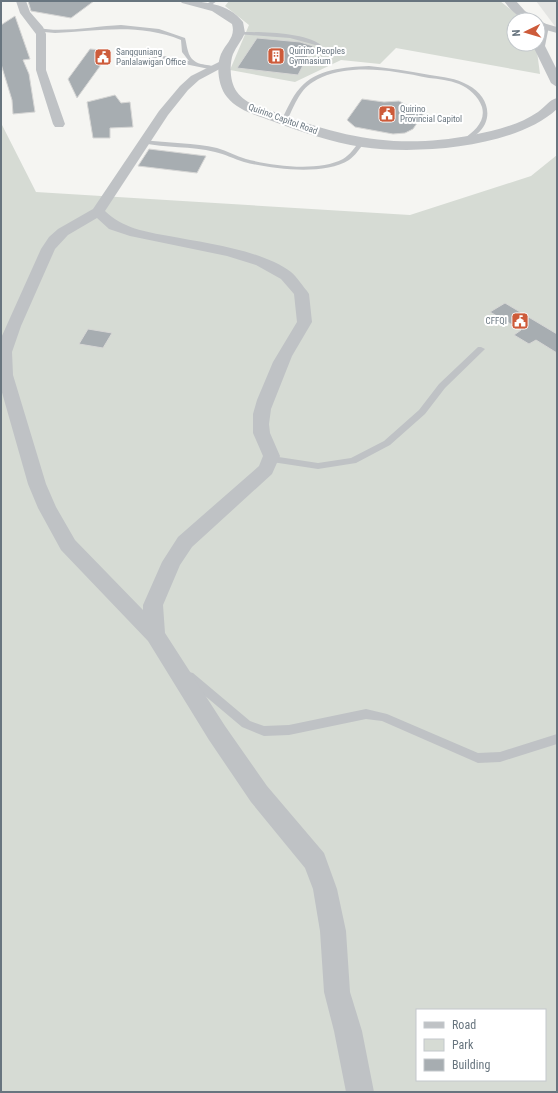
<svg xmlns="http://www.w3.org/2000/svg" width="558" height="1093" font-family="'Roboto Condensed',sans-serif">
	<style>
		.built { fill: #e3e4e2 }
		.green { fill: #d6dbd4; fill-rule: evenodd }
		.building { fill: #a7adb1; stroke: #d6d6d5 }
		.lines { fill: none; stroke-linecap: round; stroke-linejoin: round }
		.service { fill: #bfc2c5; fill-rule: evenodd }
		.minor { fill: #bfc2c5; fill-rule: evenodd }
		.tertiary { fill: #bfc2c5; fill-rule: evenodd }
		.labels { text-anchor: middle; stroke-width: 4; stroke-linejoin: round; paint-order: stroke }
		.far-poi-label { font-size: 9px; fill: #68757f; stroke: #fff; text-anchor: start }
		.far-street-label { font-size: 9px; fill: #68757f; stroke: #fff }
	</style>
	<rect width="100%" height="100%" fill="#f5f5f2"/>
	<path class="built" d="M536,1H557V29Z"/>
	<path class="green" d="M229,1H500L524,20H514V44H536L540,74L396,48L380,64L341,60L295,82L230,70L249,25L225,6Z
		M1,123L36,192L410,215L531,176L557,155V1092H1ZM417,1010H545V1080H417Z"/>
	<path class="building" d="M28,1H94L71,18L31,11Z
		M15,16L30,59L23,60L29,74L35,112L13,114L12,100L1,64V25Z
		M257,38L300,42L313,46L298,75L237,68Z
		M90,49L111,51L77,98L68,79Z
		M115,95L121,103L130,102L133,127L110,128V138H93L87,102Z
		M362,99L384,102L399,101L410,107L426,110L413,129L405,133L393,134L355,127L347,120Z
		M149,149L206,156L197,173L138,166Z
		M505,303L557,334V353L536,340L529,344L514,335L521,330L490,312Z
		M88,329L112,333L103,348L79,344Z"/>
	<g class="lines">
		<path class="service" d="M212,1H217L210,6H206V4Z
			M121,25L159,29L185,38C188,49 187,60 201,64C206,65 212,65 217,68L214,70L131,53L130,52L133,50L189,61L182,52L181,40C139,23 98,31 55,33L44,32L37,29L39,28C61,33 97,26 121,25Z
			M239,32C262,32 303,32 321,45L319,46L290,38L237,34V32Z
			M369,66C389,68 409,71 430,75C443,77 456,78 468,85C488,95 495,119 477,134C473,138 469,142 464,141V139C474,131 486,122 482,107C478,96 469,88 459,84C449,80 439,79 429,78C404,73 379,68 353,70C339,71 325,74 313,82C298,91 294,108 286,122L281,121C287,110 291,98 300,88C316,69 345,67 369,66Z
			M144,140C167,143 195,143 217,148C227,151 236,156 246,159C273,166 318,172 343,159C350,155 355,147 360,141L365,142C360,148 355,156 349,160C324,176 271,169 244,162C234,159 225,154 215,152C191,146 166,148 142,143V141Z
			M478,347H481L485,349L445,388L425,414L390,445L356,463L318,469L272,462L268,459L272,456L318,463L351,458L384,441L419,410L439,384Z
			M189,672L193,673L250,721L264,726L289,725L366,709L387,714L478,753L500,752L557,734V744L500,762L478,763L382,721L366,719L289,735L264,736L242,727L185,679L184,676L185,673Z"/>
		<path class="minor" d="M16,1H26L30,12L43,27L46,34V70L65,124L63,127H55L53,124L36,70V34L20,13Z
			M543,23L557,27V33L539,28L538,26Z
			M225,59L230,62L229,64L199,80L188,90L168,115L105,211C122,228 146,232 169,236C205,243 262,250 291,272C297,277 302,285 307,291L309,294L312,322L292,356L271,409L269,424L270,433L280,456L272,474L192,547L180,565L163,605L165,633L225,726L267,786L324,853L337,889L346,931L350,992L362,1031L374,1092H346L334,1031L324,992L320,931L313,889L305,868L251,802L209,740L148,641L61,550L38,508L28,484L1,389V338L41,249L49,237L58,229L93,209L159,111L180,86L191,76ZM97,218L109,229L130,236L227,256L256,265L281,279L294,294L297,322L273,362L257,400L253,414V433L263,456L259,466L178,537L162,562L143,605V610L75,540L56,507L46,484L13,375L12,352L21,326L55,249L68,235Z"/>
		<path class="tertiary" d="M180,1C202,1 229,3 243,22L245,33C242,40 236,47 233,54C229,65 230,83 237,92C246,105 266,109 280,114C348,139 400,149 473,135C494,131 519,125 538,112C545,107 549,100 557,98V109C515,148 417,155 362,147C331,142 301,132 272,121C257,115 238,111 227,97C218,86 216,66 221,54C226,43 236,37 232,24L212,11L182,3Z
			M504,1H516L525,11L549,26L545,46L557,70V87L551,83L533,46V44H538V20C521,20 514,15 504,1Z"/>
	</g>
	<defs>
		<g id="building-square" transform="scale(0.9)"><rect x="-9" y="-9" width="18" height="18" rx="4" fill="#cd5b3a" stroke="#fff"/><path d="M-4-6H4V6H1V3H-1V6H-4ZM-2.5-4.3h1.7v1.8h-1.7ZM.8-4.3h1.7v1.8H.8ZM-2.5-1h1.7V.8h-1.7ZM.8-1h1.7V.8H.8Z" fill="#fff"/></g>
		<g id="civic-square" transform="scale(0.9)"><rect x="-9" y="-9" width="18" height="18" rx="4" fill="#cd5b3a" stroke="#fff"/><path d="M-.6-6.5H3V-4.5H.6V-3L4-1V1h2V6H-6V1h2V-1L-.6-3ZM-1.2 2.5V6h2.4V2.5Z" fill="#fff"/></g>
	</defs>
	<g fill-rule="evenodd">
		<use href="#building-square" x="276" y="56"/>
		<use href="#civic-square" x="103" y="57"/>
		<use href="#civic-square" x="387" y="114"/>
		<use href="#civic-square" x="520" y="321"/>
	</g>
	<g class="labels">
		<g class="far-poi-label">
			<text x="289" y="54">Quirino Peoples<tspan x="289" dy="10">Gymnasium</tspan></text>
			<text x="116" y="55">Sangguniang<tspan x="116" dy="10">Panlalawigan Office</tspan></text>
			<text x="400" y="112">Quirino<tspan x="400" dy="10">Provincial Capitol</tspan></text>
			<text x="507" y="324" text-anchor="end">CFFQI</text>
		</g>
		<g class="far-street-label">
			<text transform="translate(283 119) rotate(20)" y="3">Quirino Capitol Road</text>
		</g>
	</g>
	<rect width="558" height="1093" fill="none" stroke="#68757f" stroke-width="4"/>
	<rect x="416" y="1009" width="130" height="72" fill="#ffffff" stroke="#c3c8cc"/>
	<rect x="424" y="1022" width="20" height="6" fill="#bfc2c5" stroke="#c3c8cc"/>
	<text x="452" y="1029" font-size="12" fill="#68757f">Road</text>
	<rect x="424" y="1039" width="20" height="12" fill="#d6dbd4" stroke="#c3c8cc"/>
	<text x="452" y="1049" font-size="12" fill="#68757f">Park</text>
	<rect x="424" y="1059" width="20" height="12" fill="#a7adb1" stroke="#c3c8cc"/>
	<text x="452" y="1069" font-size="12" fill="#68757f">Building</text>
	<g transform="translate(526 32) rotate(265)"><circle r="19" fill="#ffffff" stroke="#c3c8cc"/>
	<path d="M0-3L7 15L0 10L-7 15Z" fill="#cd5b3a"/>
	<text y="-6" font-size="11" font-weight="bold" text-anchor="middle" fill="#68757f">N</text>
	</g>
</svg>
